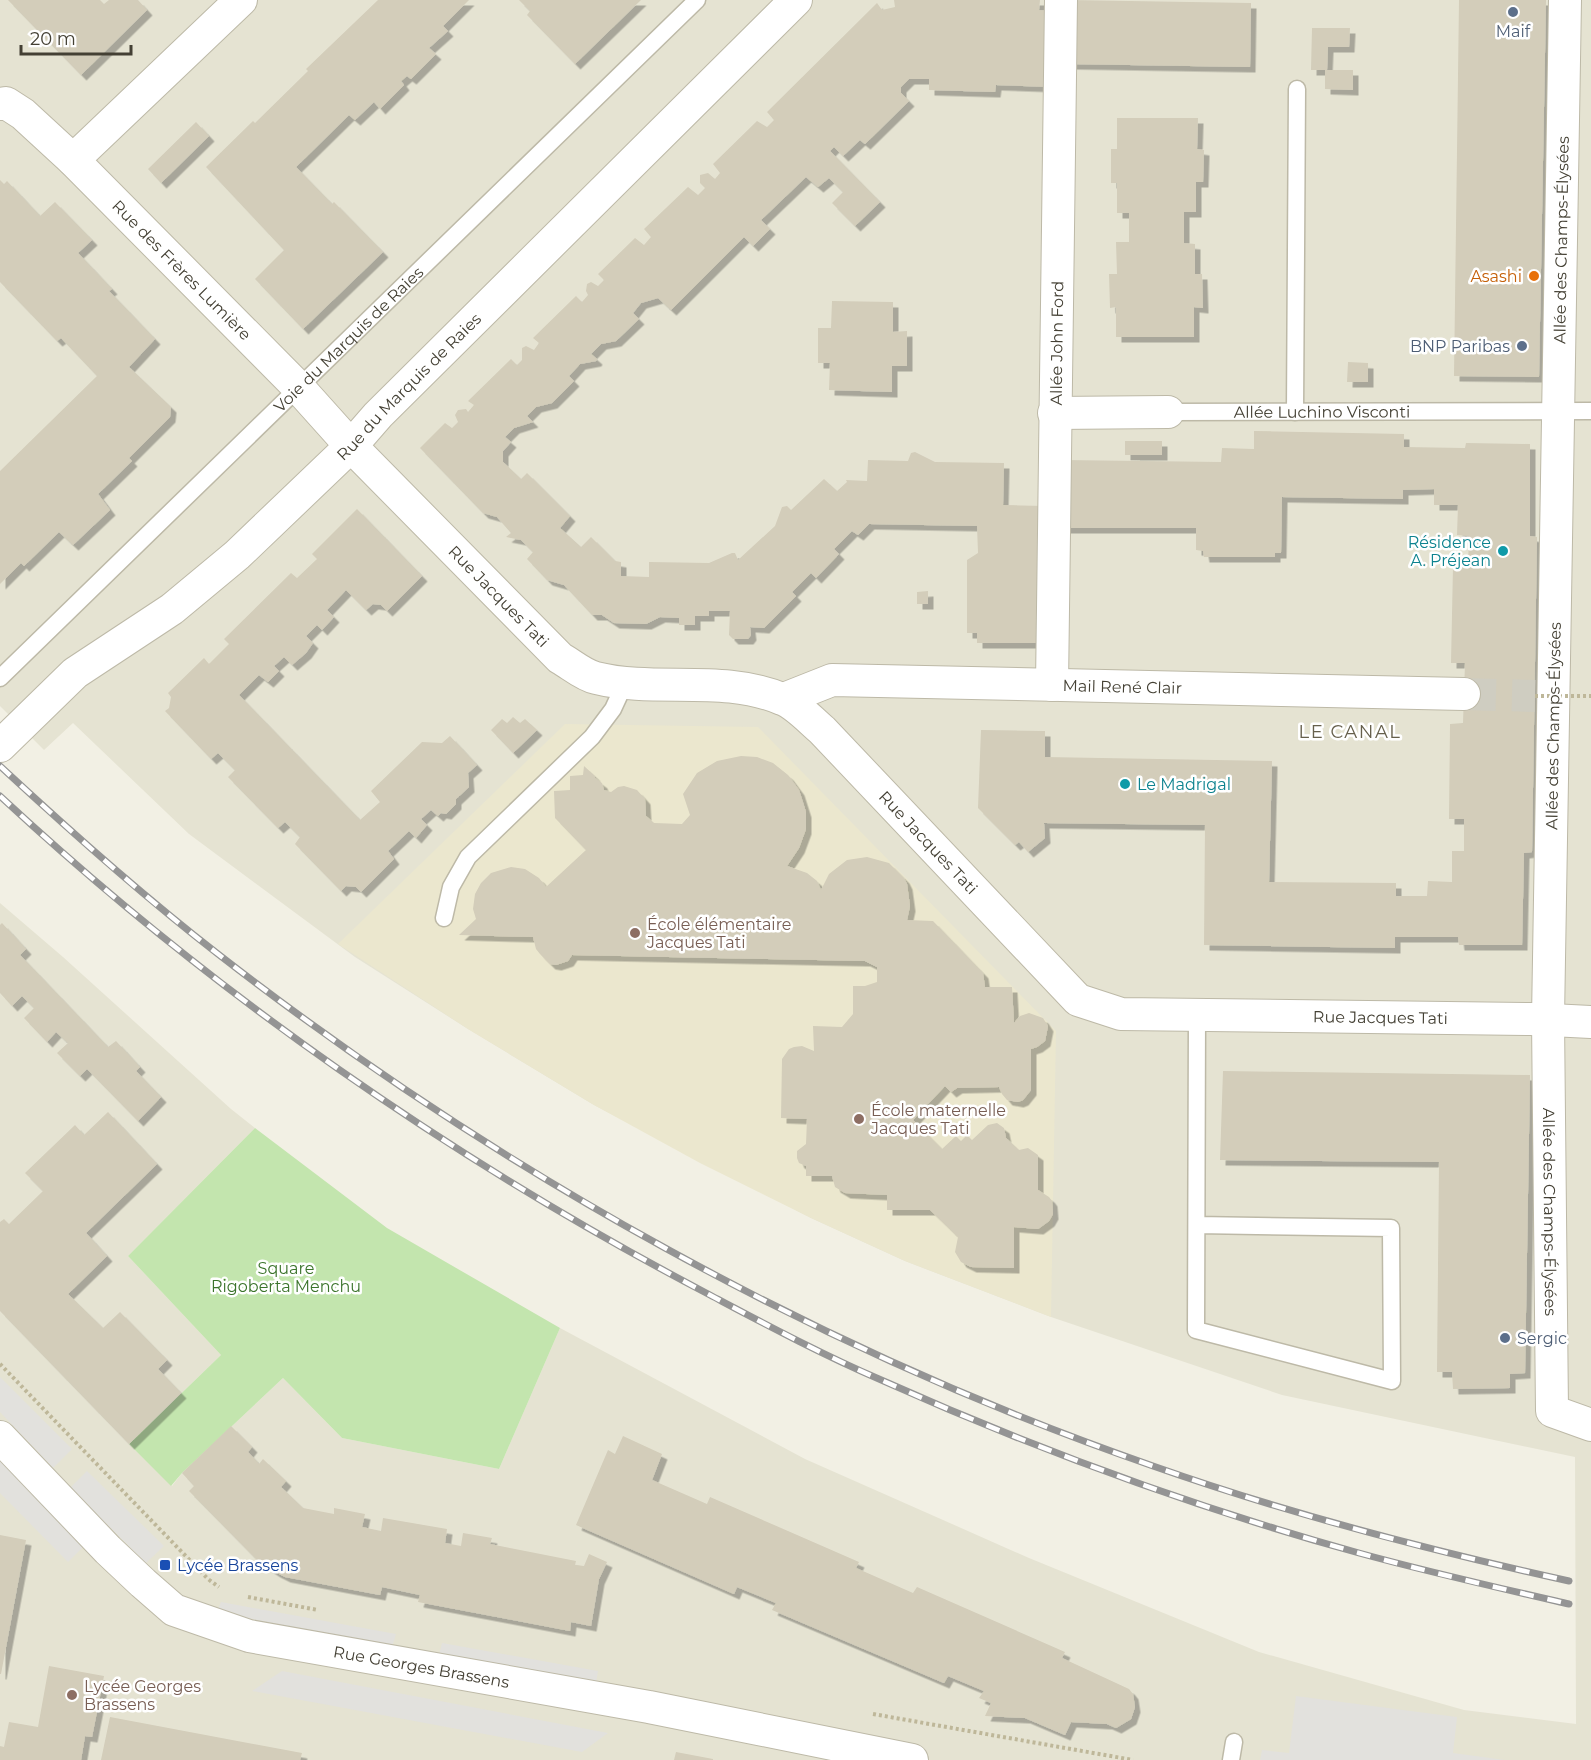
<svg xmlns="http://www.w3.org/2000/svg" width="1591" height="1760" font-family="Montserrat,sans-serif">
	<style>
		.residential { fill: #e5e3d2 }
		.education { fill: #ebe7ce }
		.green { fill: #c3e5ae }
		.parking { fill: #e2e1dd }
		.building { fill: #d3cdba; filter: url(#shadow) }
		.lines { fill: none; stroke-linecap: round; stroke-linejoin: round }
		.street-tunnel { stroke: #cfcdc1; stroke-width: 32; stroke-dasharray: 32 16; stroke-linecap: butt }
		.lane-casing { stroke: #bdb9a7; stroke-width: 19 }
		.street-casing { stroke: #bdb9a7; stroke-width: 34 }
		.path { stroke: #beb799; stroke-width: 4; stroke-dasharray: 3 3; stroke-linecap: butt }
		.lane { stroke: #fff; stroke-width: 16 }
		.street { stroke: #fff; stroke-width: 32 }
		.rail-casing { stroke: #949494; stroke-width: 7 }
		.rail { stroke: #fff; stroke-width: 4.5; stroke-dasharray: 14; stroke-linecap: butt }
		.path-bridge { stroke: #beb799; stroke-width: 4; stroke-dasharray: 3 3; stroke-linecap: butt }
		.service-dot { fill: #5c6f8a; stroke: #fff; stroke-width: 2 }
		.food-dot { fill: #e8710a; stroke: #fff; stroke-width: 2 }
		.culture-dot { fill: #0f9aa8; stroke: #fff; stroke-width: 2 }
		.education-dot { fill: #8d6e63; stroke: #fff; stroke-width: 2 }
		.transit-dot { fill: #1a4fb4; stroke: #fff; stroke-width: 2 }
		.labels { text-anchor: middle; stroke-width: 5; stroke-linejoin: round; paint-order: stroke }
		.service-label { font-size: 16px; fill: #4e5e75; stroke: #fff }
		.street-label { font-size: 16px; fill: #444034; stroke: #fff }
		.food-label { font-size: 16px; fill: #c56008; stroke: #fff; text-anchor: end }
		.culture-label { font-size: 16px; fill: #0d838f; stroke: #fff; text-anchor: end }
		.education-label { font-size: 16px; fill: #785e54; stroke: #fff; text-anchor: start }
		.park-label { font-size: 16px; fill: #3a732a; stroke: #fff }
		.transit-label { font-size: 16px; fill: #164399; stroke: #fff; text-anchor: start }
		.neighbourhood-label { font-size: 18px; letter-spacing: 1.5px; fill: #66604c; stroke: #fff }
	</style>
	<defs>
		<filter id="shadow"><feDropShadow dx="5.5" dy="5.5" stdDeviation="0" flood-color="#0004"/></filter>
	</defs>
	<rect width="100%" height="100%" fill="#f2f0e4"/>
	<path class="residential" d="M0,0H1591V1760H0V903L63,957L231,1109L255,1128L128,1256L221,1355L129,1444L172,1486L182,1473L283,1378L342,1438L499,1469L560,1328L805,1459L1029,1558L1259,1652L1464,1710L1576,1724L1575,1457L1282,1395L1051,1317L905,1261L811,1218L594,1105L468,1029L355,957L189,834L73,723L44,750L0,706Z"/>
	<path class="education" d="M565,724L758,727L1056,1031L1051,1317L905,1261L811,1218L700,1163L594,1105L468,1029L338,944Z"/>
	<path class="green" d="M255,1128L387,1228L560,1328L499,1469L342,1438L283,1378L182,1473L171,1486L129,1444L221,1355L128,1256Z"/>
	<path class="parking" d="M0,1377L72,1449L53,1468L0,1412Z
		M0,1458L85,1545L68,1562L0,1493Z
		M87,1471L164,1546L146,1563L70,1488Z
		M221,1602L396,1634L392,1647L217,1612Z
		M442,1643L598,1671L596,1683L439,1655Z
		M282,1671L608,1733L582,1752L252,1691Z
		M1296,1696L1457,1717L1453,1753L1505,1760H1260L1262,1750L1289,1753Z"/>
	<path class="building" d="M8,0H100L104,4L109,0H138L147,10L81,75Z
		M378,0H469L443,26L448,31L429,48L436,54L411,79L407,76L401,81L404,85L380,109L374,102L355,120L349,115L296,167L332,204L334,202L383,252L303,329L255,279L284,250L206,167L253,121L255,123L308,71L306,69Z
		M519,0H641L575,64L527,15L530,11Z
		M894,0H1040L1039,10L1052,11L1051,87L996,85L995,92L929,90V79H909L901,87V93L909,101L865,144L860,140L843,156L834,147L830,151L880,202L855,226L832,203L843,192L829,178L818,187L806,177L761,220L770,229L753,246L744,237L671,310L658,298L641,303L633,313L639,319L616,341L601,344L591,354L597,359L596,361L580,364L569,376L574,381L552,403L536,407L527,416L533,422L514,428L505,437L511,442L503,451V462L521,479L527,473L570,516L560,528L581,547L591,537L615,561L621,562V576L649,577V562L709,563L732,553H735L738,560L775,526L782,507L787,506L791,510L824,479L837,491L847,482L846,480L867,481L868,460L908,461L911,453L915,452L935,462L1004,463L1003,505L1045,506L1044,643H977V633H967V560L978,553L977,526L869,524L858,535L852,531L834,549L839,554L816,578L811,573L792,592L796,596L764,628L750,627L751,635L748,639H733L729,635L730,611H709V616H695V625H679V618L660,617L646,624L614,623L602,615H592L564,585L547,580L527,559L533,552L521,540L506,537L511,533L497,517L483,513L420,448L445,423L452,428L458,422L455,415L458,410L466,409L468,412L474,405L468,401L511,359L517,365L522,360V348L526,346L534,350L539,343L533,338L576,296L582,302L588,295L586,291L587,284L591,282L598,286L604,280L598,274L635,238L644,245L651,237L644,229L688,187L698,195L705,188L700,183V175L708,173L715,179L720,173L713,164L757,121L767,127L774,120L767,112L877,3L882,10L895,7Z
		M1068,0L1251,3L1250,67L1069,64Z
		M1459,0H1546L1539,377L1454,376Z
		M1312,28H1350L1349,47H1328L1327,70H1353V90L1325,89V70H1311Z
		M1117,118H1198L1197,149L1204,150L1203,182H1196V212H1184V243L1195,244V274H1202L1203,308L1194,307V337H1116V307L1110,308L1109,274H1117L1116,242H1129V213H1117V183H1111V149H1117Z
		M196,122L209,136L161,183L148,169Z
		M0,180L4,184L7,181L40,216L55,202L92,240L78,253L112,289L109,291L155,339L129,367L171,407L170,417L129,458L132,461L98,494L110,510L73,545L59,532L24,566L21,563L0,584V471L97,376L61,338L57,341L0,282Z
		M832,301L893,302V332L907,331V366H892V392L829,390L830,363H818V328H831Z
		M1348,362L1368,363V382H1347Z
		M1254,431L1404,434V447L1465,448L1466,443L1530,444V536L1537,537L1532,852L1524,853L1522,945H1459L1458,937H1395V948L1204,945L1205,825L1044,823L1045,838L1028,852L1019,842L1015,845L978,808L981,730L1045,731V757L1272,761L1269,882L1396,883V896H1427L1428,881L1452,882V851H1464V819H1449L1450,724L1463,723L1465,663H1451L1453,566H1468L1469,536L1457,535L1458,505H1434V489L1403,490V499L1282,497L1281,553H1275V557H1204L1203,551L1196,550V528H1060L1061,460L1221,462L1222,448L1254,449Z
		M1125,441H1162V455H1125Z
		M357,509L422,576L387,611L381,605L373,604L366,610L346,590L327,610L334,617L322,630L317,625L306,636L313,643L306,653L292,665L284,657L274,666L279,671L268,682L259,675L239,695L360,820L380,802L371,791L422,742L442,743L450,736L477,765L468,773L469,787L456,799V804L446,814L441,813L438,816L431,810L421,819L427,825L416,838L409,831L388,851L394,859L361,892L356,887L346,886L341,891L295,844L300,837L285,822L278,828L228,777L235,770L218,753L211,759L165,711L169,708L171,697L168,693L204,658L209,664L229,644L224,639L291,573L297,578L317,559L312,554Z
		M928,591V604H917V592Z
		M513,717L520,723L525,719L537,730L513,753L491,730L502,719L507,723Z
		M741,756L757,757L773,763L788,775L799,790L806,812V829L799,848L787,866L807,873L817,881L821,890L829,874L847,860L867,857L889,863L904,878L907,884L910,906L907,920L933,921L983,973L985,987H1012L1014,1023L1020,1016L1029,1013L1043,1018L1048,1026L1045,1041L1037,1047L1031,1049V1090L1023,1100L1018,1102L1007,1100L1002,1094L999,1087L957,1088L951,1092L945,1086L913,1120L942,1149L956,1136L961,1141L967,1135L972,1140L988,1125L997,1123L1004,1128L1006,1138L1019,1150L1028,1148L1038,1155V1190L1049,1197L1052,1201L1053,1214L1049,1221L1038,1229L1014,1227V1268L971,1267L961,1262L955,1252L958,1237L930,1210H887V1195L845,1193L835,1187L832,1176H806V1166L799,1163L797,1158V1151L806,1144L807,1119L781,1118L782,1059L789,1049L794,1047L802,1046L814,1051L813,1026L842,1027L853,1014V986H865L877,982V967L865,961L572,955L568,961L556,965L550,964L540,954L536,949L533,937L459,935L476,919L473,909L475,894L481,883L491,873L511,867L525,869L539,878L546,887L586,850L555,818L554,791L570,790V776L583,775L584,766L595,776V778L602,783L604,790L611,792L618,787L624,786L637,790L645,799L646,816L654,823L682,824L690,815L683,794L697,773L717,761Z
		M2,923L26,949L20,955L108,1047L116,1041L140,1067L136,1071L161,1097L138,1121L87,1069L80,1076L57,1053L68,1043L56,1032L47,1042L24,1018L34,1008L22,996L12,1006L0,993V925Z
		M1223,1071L1530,1075L1525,1373L1510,1374V1388L1453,1389L1452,1372H1437L1439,1162L1220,1160Z
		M108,1112L157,1164L86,1233L107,1256L68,1294L103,1328L120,1312L167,1360L158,1369L181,1393L129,1444L0,1311V1222L4,1219L9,1224L43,1191L25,1173L75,1125L84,1135Z
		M231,1426L252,1447L248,1452L259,1464L263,1459L286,1481L281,1487L303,1508L334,1514V1508L365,1514L362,1527L381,1531L383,1518L447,1529L445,1543L461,1546L463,1533L492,1538L490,1544L576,1561L575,1565L584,1566L589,1554L607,1562L599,1579L591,1626L571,1622L570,1631L418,1602L420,1595L382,1587L380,1595L285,1577L275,1572L258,1561L189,1491L194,1486L182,1473Z
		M623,1436L662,1454L652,1480L707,1504L710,1497L859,1562L856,1568L913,1593L917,1587L1065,1652L1062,1658L1129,1689L1133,1694L1135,1707L1131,1719L1116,1728L1107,1724L1071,1722L1065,1735L1025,1718L985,1716L991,1703L979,1698L984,1691L948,1676L944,1683L772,1610L776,1603L737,1587L734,1594L576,1525L608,1450L615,1454Z
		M0,1535L26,1540L1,1674H0Z
		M49,1666L104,1676L92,1737L85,1736L81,1760H0V1746L4,1747L9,1722L38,1727Z
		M110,1717L302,1753L300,1760H101Z
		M676,1752L713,1759V1760H674Z"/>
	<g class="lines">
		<path class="street-tunnel" d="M1464,694L1535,696"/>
		<g class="lane-casing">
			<g id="lane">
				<path id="s1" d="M1168,412L1591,411"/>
				<path d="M1295,412L1297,89"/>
				<path id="s2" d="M0,678L697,0"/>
				<path d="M444,918L451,887L468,857L592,737L613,709L625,683"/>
				<path d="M1197,1225L1391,1228L1392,1381L1196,1330L1197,1015"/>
				<path d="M1231,1760L1234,1742"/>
			</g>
		</g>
		<g class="street-casing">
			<g id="street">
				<path id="s3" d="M1565,0L1548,1019L1552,1411L1591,1425"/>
				<path id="s4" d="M0,104L6,103L23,114L73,160L299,388L351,446L560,658C571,664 583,675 596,678C656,693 723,674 782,699C796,704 810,720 822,730L1078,1000L1121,1014L1531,1019L1591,1022"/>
				<path d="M73,160L241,0"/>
				<path d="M1054,413L1168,412"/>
				<path id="s5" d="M1052,685L1061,0"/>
				<path id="s6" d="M784,699L832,680L1464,694"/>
				<path id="s7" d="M0,746L75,673L172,609L237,555L351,446L378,415L796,0"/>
				<path id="s8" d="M0,1437L108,1550L143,1583L174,1610L249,1636L649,1707L912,1760"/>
			</g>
		</g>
		<path class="path" d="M0,1364L208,1579L219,1587
			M248,1597L318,1610
			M873,1714L1133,1760"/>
		<use href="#lane" class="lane"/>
		<use href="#street" class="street"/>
		<g class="rail-casing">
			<path id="rail" d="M0,766C70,831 142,895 218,954C496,1170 820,1351 1153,1466C1289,1514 1428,1550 1569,1581
				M0,796C212,993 454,1161 710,1295C765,1324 821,1354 879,1379C1033,1448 1196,1508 1359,1553C1428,1572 1499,1588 1569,1604"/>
		</g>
		<use href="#rail" class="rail"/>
		<path class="path-bridge" d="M1535,696H1591"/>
	</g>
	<g class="service-dot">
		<circle cx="1513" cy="12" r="6"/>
		<circle cx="1522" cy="346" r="6"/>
		<circle cx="1505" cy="1338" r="6"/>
	</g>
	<circle class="food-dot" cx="1534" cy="276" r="6"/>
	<g class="culture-dot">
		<circle cx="1503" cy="551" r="6"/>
		<circle cx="1125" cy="784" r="6"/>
	</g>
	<g class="education-dot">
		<circle cx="635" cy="933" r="6"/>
		<circle cx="859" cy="1119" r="6"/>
		<circle cx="72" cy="1695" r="6"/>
	</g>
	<rect class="transit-dot" x="159" y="1559" width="12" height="12" rx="3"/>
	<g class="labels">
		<g class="service-label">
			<text x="1513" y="37">Maif</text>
			<text x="1510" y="352" text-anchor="end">BNP Paribas</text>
			<text x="1517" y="1344" text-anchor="start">Sergic</text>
		</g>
		<g class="street-label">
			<text transform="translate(1561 240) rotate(-89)" y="6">Allée des Champs-Élysées</text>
			<text dy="6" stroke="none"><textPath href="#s4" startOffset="249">Rue des Frères Lumière</textPath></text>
			<text dy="6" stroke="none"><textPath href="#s2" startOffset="486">Voie du Marquis de Raies</textPath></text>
			<text dy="6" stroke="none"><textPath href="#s5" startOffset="342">Allée John Ford</textPath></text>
			<text dy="6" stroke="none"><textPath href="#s7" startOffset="546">Rue du Marquis de Raies</textPath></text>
			<text dy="6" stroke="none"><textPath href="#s1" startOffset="154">Allée Luchino Visconti</textPath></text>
			<text dy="6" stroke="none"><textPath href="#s4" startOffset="704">Rue Jacques Tati</textPath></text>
			<text dy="6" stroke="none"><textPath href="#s6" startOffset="342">Mail René Clair</textPath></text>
			<text transform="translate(1553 726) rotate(-89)" y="6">Allée des Champs-Élysées</text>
			<text dy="6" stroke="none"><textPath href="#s4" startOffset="1226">Rue Jacques Tati</textPath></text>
			<text dy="6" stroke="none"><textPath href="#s4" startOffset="1748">Rue Jacques Tati</textPath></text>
			<text dy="6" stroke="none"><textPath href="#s3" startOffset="1212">Allée des Champs-Élysées</textPath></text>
			<text dy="6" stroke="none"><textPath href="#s8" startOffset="500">Rue Georges Brassens</textPath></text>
		</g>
		<g class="food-label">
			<text x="1522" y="282">Asashi</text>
		</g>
		<g class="culture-label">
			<text x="1491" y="548">Résidence<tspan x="1491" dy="18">A. Préjean</tspan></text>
			<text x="1137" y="790" text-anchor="start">Le Madrigal</text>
		</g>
		<g class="education-label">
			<text x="647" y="930">École élémentaire<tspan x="647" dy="18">Jacques Tati</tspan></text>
			<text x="871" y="1116">École maternelle<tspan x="871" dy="18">Jacques Tati</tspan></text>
			<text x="84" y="1692">Lycée Georges<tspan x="84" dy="18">Brassens</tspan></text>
		</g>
		<g class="park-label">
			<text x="286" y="1274">Square<tspan x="286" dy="18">Rigoberta Menchu</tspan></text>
		</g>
		<g class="transit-label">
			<text x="177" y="1571">Lycée Brassens</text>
		</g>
		<g class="neighbourhood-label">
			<text x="1350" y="738">LE CANAL</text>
		</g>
	</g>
	<path d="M21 45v9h110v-9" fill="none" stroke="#444034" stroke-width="3"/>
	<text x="30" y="45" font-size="18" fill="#444034" stroke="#ffffff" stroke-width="4.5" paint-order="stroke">20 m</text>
</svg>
